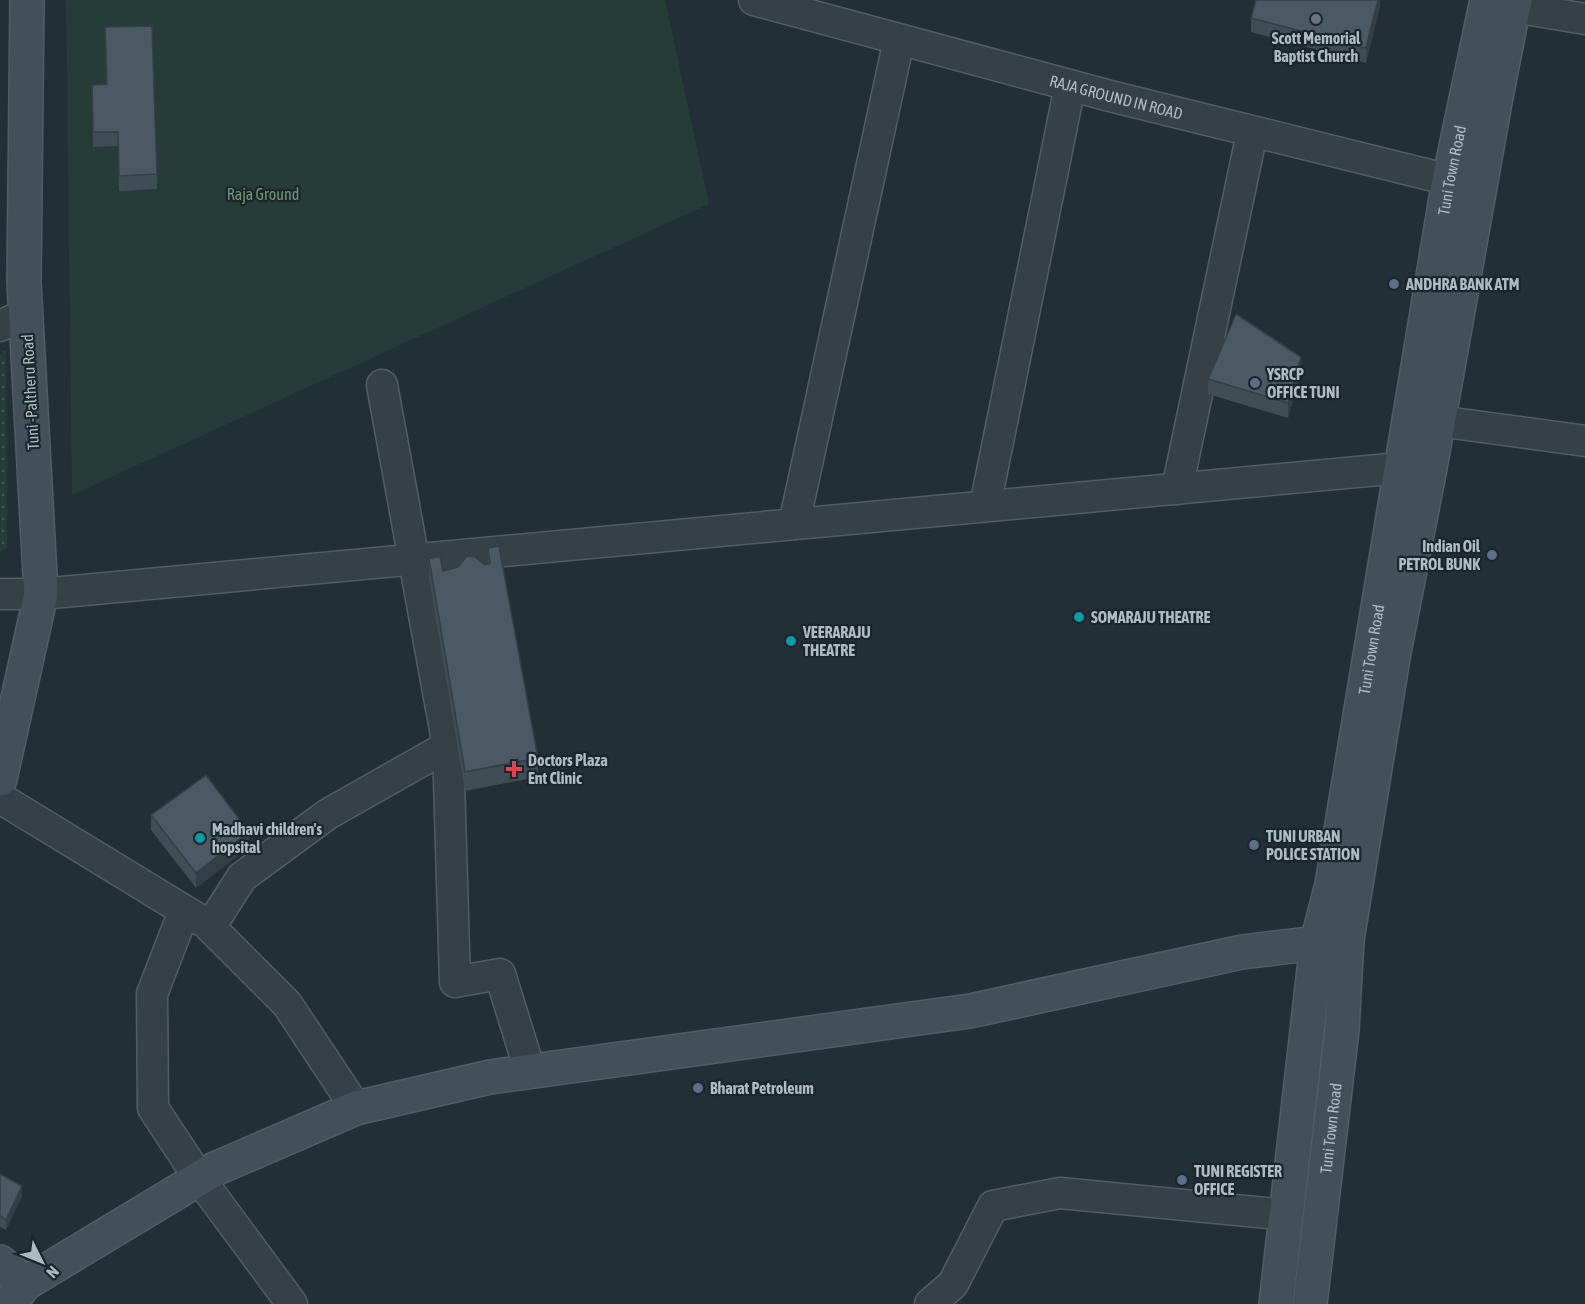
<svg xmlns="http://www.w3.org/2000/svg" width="1585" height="1304" font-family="'Asap Condensed',sans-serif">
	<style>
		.grass { fill: url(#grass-dots) }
		.park { fill: #263c38 }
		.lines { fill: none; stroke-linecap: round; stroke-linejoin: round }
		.street-casing { stroke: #525e65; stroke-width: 33 }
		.secondary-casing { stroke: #525e65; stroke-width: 36 }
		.street { stroke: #354047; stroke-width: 30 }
		.secondary { stroke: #43505a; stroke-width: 33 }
		.wall { fill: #404d55 }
		.shaded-wall { fill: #343e45 }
		.building { fill: #4a5963; stroke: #343e45; stroke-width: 1.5 }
		.worship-dot { fill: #6b7280; stroke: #1a252c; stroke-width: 2 }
		.service-dot { fill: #5c6f8a; stroke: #1a252c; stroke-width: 2 }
		.culture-dot { fill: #0f9aa8; stroke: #1a252c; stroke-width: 2 }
		.health-dot { fill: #e0444e; stroke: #1a252c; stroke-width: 2 }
		.labels { text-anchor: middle; stroke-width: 4.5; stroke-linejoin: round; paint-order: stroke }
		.poi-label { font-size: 16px; font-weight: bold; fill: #afbbc4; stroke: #1a252c; text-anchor: start }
		.street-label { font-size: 16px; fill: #afbbc4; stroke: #1a252c }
		.park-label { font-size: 16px; fill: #709871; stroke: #1a252c }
	</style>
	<defs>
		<pattern id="grass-dots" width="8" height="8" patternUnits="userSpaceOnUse" patternTransform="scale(1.5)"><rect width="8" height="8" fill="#263c38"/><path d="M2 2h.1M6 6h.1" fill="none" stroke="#435653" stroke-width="1.8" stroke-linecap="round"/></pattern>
	</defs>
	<rect width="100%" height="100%" fill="#222f37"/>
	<path class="grass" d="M6,350L7,548L0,552V354Z"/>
	<path class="park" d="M66,0H665L709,204L72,495Z"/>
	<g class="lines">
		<g class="street-casing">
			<g id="street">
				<path id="s1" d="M754,0L1110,96L1474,186"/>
				<path d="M1514,7L1585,19"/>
				<path d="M0,326L26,314"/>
				<path d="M382,385L448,746L455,982L500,974L530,1071"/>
				<path d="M1415,420L1438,421L1585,441"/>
				<path d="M1177,489L1252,133"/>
				<path d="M985,506L1070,86"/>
				<path d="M794,524L899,40"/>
				<path d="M0,594H41L1400,468H1424"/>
				<path d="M0,798L200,920"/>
				<path d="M184,911L152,994L153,1108L199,1178L292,1304"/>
				<path d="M356,1108L287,1004L210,927L242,877L328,814L448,746"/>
				<path d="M930,1304L953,1284L993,1206L1060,1193L1287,1215"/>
			</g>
		</g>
		<g class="secondary-casing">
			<g id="secondary">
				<path d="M0,779L41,594L24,282L27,0"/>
				<path d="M1347,940L1394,652L1430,468L1495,102L1515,0"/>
				<path d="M0,1262L26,1283"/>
				<path d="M9,1304L26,1283L215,1169L356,1108L490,1077L970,1011L1242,952L1317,943"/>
				<path id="s2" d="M1276,1304L1317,943L1332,884L1449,180L1487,0"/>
				<path id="s3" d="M1310,1304L1342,1030L1347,940L1341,934L1334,931L1329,934"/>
			</g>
		</g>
		<use href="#street" class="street"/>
		<use href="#secondary" class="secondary"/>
	</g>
	<path class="wall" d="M1380,0V5L1366,63L1251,32V18Z
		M105,27L157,174V189L119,191L118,146L93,147L92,100L106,84Z
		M1301,372L1288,418L1208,394V379Z
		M488,548L538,758V777L465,791L429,578V559L443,571L485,565L488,564Z
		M151,815L249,847L196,888L151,830Z
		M0,1174L22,1196L6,1230L0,1227Z"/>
	<path class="shaded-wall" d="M1378,0H1380V5L1366,63V48Z
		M1301,357V372L1288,418V403Z
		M249,832V847L196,888V873Z
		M22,1186V1196L6,1230V1220Z"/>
	<path class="building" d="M1256,0H1378L1366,48L1251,18Z
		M152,26L157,174L119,176L118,132H93L92,85L107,84L105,27Z
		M1236,314L1301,357L1288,403L1208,379Z
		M499,546L538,758L465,772L429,559L440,556L443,571L458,567L467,556L475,557L485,565L490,563L488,548Z
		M206,775L249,832L196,873L151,815Z
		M0,1174L22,1186L6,1220L0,1216Z"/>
	<circle class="worship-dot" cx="1316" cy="19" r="6"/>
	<g class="service-dot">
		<circle cx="1394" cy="284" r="6"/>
		<circle cx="1255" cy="383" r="6"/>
		<circle cx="1492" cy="555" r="6"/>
		<circle cx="1254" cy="845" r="6"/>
		<circle cx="698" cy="1088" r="6"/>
		<circle cx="1182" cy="1180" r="6"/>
	</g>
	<g class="culture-dot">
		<circle cx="1079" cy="617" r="6"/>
		<circle cx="791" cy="641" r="6"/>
		<circle cx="200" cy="838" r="6"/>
	</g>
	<path class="health-dot" d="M511 760h6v6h6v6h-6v6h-6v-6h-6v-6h6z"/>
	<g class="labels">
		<g class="poi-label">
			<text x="1316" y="44" text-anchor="middle">Scott Memorial<tspan x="1316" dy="18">Baptist Church</tspan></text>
			<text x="1406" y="290">ANDHRA BANK ATM</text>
			<text x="1267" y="380">YSRCP<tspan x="1267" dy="18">OFFICE TUNI</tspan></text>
			<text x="1480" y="552" text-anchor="end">Indian Oil<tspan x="1480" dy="18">PETROL BUNK</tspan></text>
			<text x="1091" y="623">SOMARAJU THEATRE</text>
			<text x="803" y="638">VEERARAJU<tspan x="803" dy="18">THEATRE</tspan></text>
			<text x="528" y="766">Doctors Plaza<tspan x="528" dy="18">Ent Clinic</tspan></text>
			<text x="212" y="835">Madhavi children's<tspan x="212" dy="18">hopsital</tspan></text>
			<text x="1266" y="842">TUNI URBAN<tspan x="1266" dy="18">POLICE STATION</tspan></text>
			<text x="710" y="1094">Bharat Petroleum</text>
			<text x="1194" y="1177">TUNI REGISTER<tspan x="1194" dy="18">OFFICE</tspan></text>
		</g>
		<g class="street-label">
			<text dy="6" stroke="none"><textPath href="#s1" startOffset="375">RAJA GROUND IN ROAD</textPath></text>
			<text dy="6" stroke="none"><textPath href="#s2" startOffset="1148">Tuni Town Road</textPath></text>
			<text transform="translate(30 392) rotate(-93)" y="6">Tuni -Paltheru Road</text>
			<text dy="6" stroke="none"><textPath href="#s2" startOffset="662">Tuni Town Road</textPath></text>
			<text dy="6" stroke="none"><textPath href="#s3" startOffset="177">Tuni Town Road</textPath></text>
		</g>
		<g class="park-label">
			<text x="263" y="200">Raja Ground</text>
		</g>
	</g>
	<g transform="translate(42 1262) rotate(133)" stroke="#1a252c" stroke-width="4.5" paint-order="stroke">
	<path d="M0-4.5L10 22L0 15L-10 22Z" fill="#afbbc4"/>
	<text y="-9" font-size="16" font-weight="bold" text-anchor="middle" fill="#afbbc4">N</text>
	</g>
</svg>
